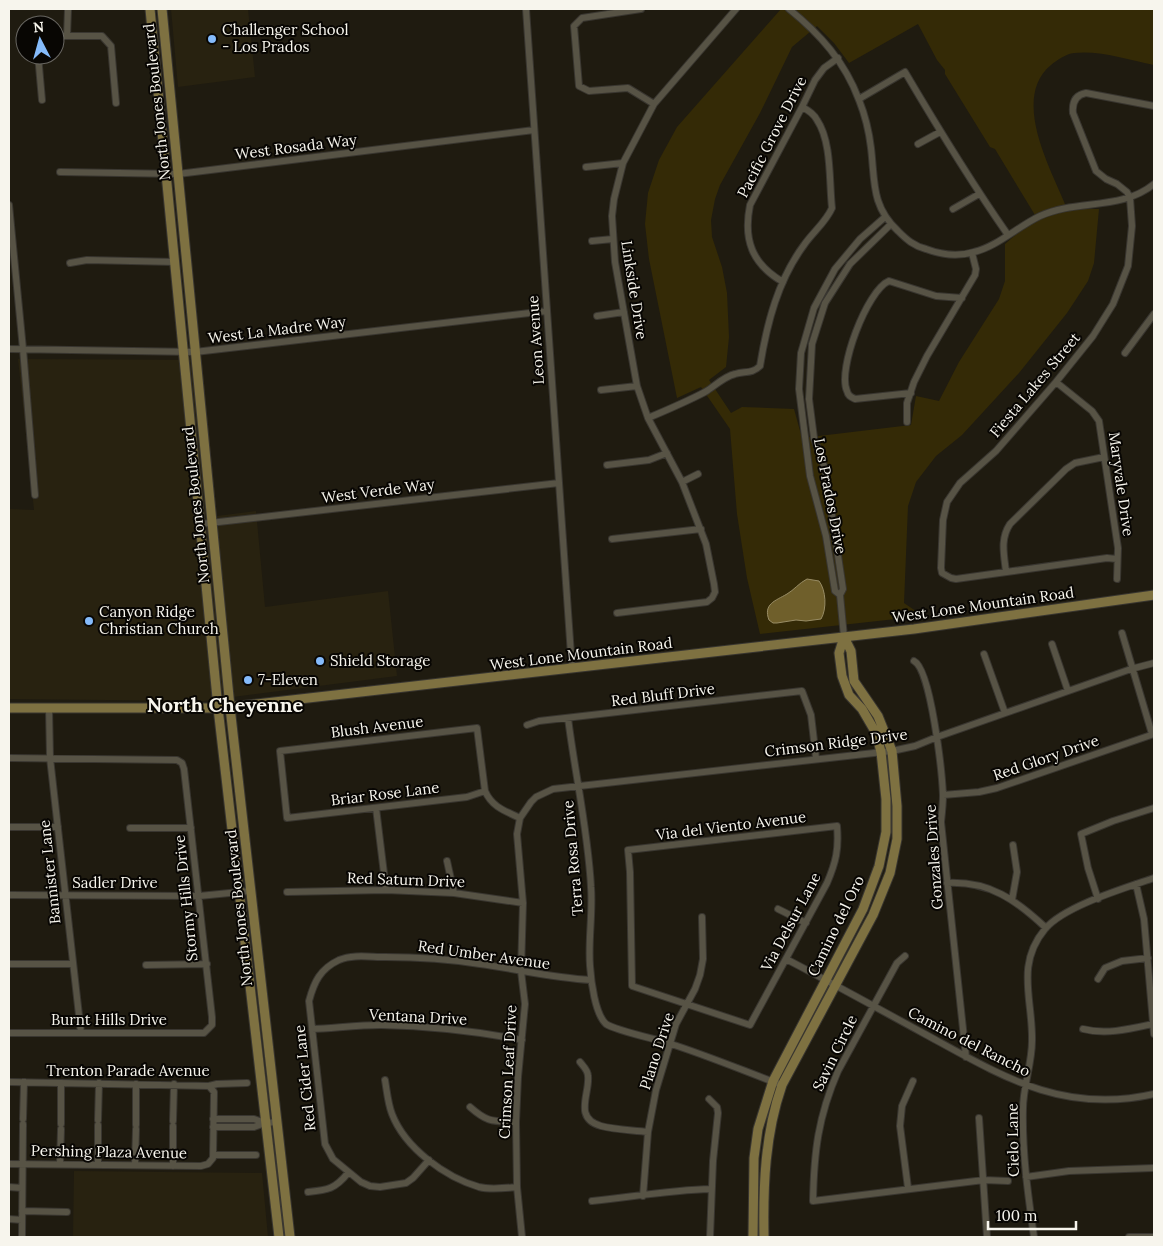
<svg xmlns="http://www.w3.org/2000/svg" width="1163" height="1246" font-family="Lora,serif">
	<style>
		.built { fill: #282210 }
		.green { fill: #342a06; fill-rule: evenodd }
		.water { fill: #6f5f2b; stroke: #988c65 }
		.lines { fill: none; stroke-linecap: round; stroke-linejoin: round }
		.street-casing { stroke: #393630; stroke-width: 8 }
		.secondary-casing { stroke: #393630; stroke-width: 11 }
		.street { stroke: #575345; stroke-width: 6 }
		.secondary { stroke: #7e7141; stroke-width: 9 }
		.poi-dot { fill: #85bbfb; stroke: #080603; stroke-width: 2 }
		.labels { text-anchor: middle; stroke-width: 4; stroke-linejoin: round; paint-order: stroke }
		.poi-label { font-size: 15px; fill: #f7f5ed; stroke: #080603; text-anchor: start }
		.street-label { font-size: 15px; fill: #f7f5ed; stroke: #080603 }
		.district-label { font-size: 20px; font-weight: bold; fill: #f7f5ed; stroke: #080603 }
	</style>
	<rect width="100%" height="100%" fill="#1f1b10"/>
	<path class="built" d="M171,9H248L255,77L178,87Z
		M18,359L202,360L217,516L256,511L265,607L388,591L397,676L202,701L9,699V509L34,510Z
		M74,1171L262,1173L268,1237H73Z"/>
	<path class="green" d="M781,9H1154V65C1130,60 1099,50 1074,53C1066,54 1057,60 1051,65C1010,99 1052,171 1068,211L1084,209H1099L1094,263L1088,281L1067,313L1019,373L962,435L936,456L916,482L908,506L904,603L923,616L760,634L747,578L737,514L730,429L701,387L677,398L649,259L645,224L648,193L659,160L677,127ZM918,24L937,60L945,70V74L990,147L995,149L1038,220L1021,230L1005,244V281L999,299L959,362L939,401L916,396L911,425L802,438L794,409L742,407L731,413L709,380L726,367L729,337L727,293L722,267L712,237L711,220L715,199L720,185L760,113L792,47L817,26L834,43L849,63Z"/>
	<path class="water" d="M807,579L819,581C826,590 827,609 821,619L806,621L796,620L777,623H773L769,620C763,604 775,601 787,594C794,590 799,583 807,579Z"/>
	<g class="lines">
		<g class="street-casing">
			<path id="street" d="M526,9L572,669
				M641,9L582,18L574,26L579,86L589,91L628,88L654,104
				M789,9C820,34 845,62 859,100C865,115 869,131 871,148C875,181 871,206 898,231C907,240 914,246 926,249C942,255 957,257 974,252C998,246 1017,227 1040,216C1077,199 1121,211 1154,184
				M55,36H102L111,46L116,103
				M67,36L68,9
				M38,55L42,100
				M859,99L905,72C938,128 971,182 1008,235
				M918,144L940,132
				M586,167L623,163
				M60,172L178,174L534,130
				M9,205L23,349L35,495
				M953,209L979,194
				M592,241L613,239
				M70,263L87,260L175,262
				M783,282C752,264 743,240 750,205L802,107L815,80L824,68L838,58
				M597,316L624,312
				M9,349L195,352L547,311
				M1125,353L1154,314
				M1056,382L1092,411L1099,421L1118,548L1117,579
				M601,390L637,386
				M911,393L855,399C851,397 848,396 847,391C837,370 867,290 889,281L936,296L962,298
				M648,418C667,410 686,402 705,392C715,386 723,377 735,374C745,371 752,374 760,366C767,323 778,280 804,245C813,232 826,222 832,208C829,182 832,142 817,120C814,114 808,110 802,107
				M907,422V403L914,382L927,356L975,275L976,269L972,253
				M607,465L649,460L667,453
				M682,482L698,474
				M201,524L559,483
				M612,539L701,529
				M1117,559L1107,558L956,579L951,578L942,573L941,568L943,520L947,502L960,483L996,451L1056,382L1093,336L1113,304L1128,266L1132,226L1130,198L1127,192L1117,184L1106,179L1096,171L1073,113C1072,103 1075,95 1086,93L1154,106
				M1006,572C1004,554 1000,539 1010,524L1066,469L1075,463L1104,457
				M840,595L835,591L826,536L810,476L799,389L801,353L814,308L835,269L860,239L885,217
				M617,613L707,602L712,598L715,592L714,584L706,544L682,482L648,418L637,386L615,262L612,216L614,199L623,163L654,104L736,9
				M1122,633L1152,734
				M844,637L840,595L843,589L825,469L814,438L809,399L812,344L825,303L850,264L891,224
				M1052,644L1068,691
				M984,654L1005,713
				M914,661C931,669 942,773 943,795C943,804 942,813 941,822L966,1057
				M49,708L50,758L81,1033
				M568,718C575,774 588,830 591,887C593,913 588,940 590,966C591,981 595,1014 606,1024C614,1030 655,1039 668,1043C706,1055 744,1071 782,1085
				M527,725L539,721L802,691L811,715L816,758
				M9,758L177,760L182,763L184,769L212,1017V1025L204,1033H9
				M485,791L467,797L287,818L280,751L477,728L485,791C492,807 505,811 520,818
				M943,795L979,792L997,788L1154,734
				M376,808L386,890
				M837,826C839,849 836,862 827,883L750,1025L632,986L630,872L628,850Z
				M9,827H58
				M130,828H191
				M447,861L454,893
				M947,883C990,881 1016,900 1046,928
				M1136,884L1144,919L1154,1034
				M287,892L386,890L454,893L523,903
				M9,895L199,896L250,891
				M1098,899L1088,868L1081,834L1113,821L1154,808
				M1012,900L1017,872L1013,845
				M778,909L806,923
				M905,956L897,963L838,1071C818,1117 814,1152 813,1201L984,1180L1008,1181
				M786,959C832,983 877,1008 923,1033C1000,1075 1062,1115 1154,1094
				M9,964H73
				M146,965L207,964
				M1098,979L1105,968L1122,961L1148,958
				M312,1029C335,1028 358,1025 381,1025C428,1026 475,1031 522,1040
				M1083,1029C1106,1035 1130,1029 1153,1024
				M580,1062C583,1066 588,1070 588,1076C590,1094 573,1118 601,1126C616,1130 633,1130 648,1132
				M385,1080C387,1092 388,1104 392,1114C405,1148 445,1177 479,1187C491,1190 505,1188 517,1187
				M9,1082L209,1086L217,1084L247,1083
				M709,1099L717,1107L718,1113L713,1161L710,1237
				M470,1107C488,1123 493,1121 516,1122
				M979,1118L987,1237
				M23,1119L24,1082
				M213,1119H254L265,1123
				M98,1120L99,1083
				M173,1121L174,1084
				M61,1124V1083
				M136,1125V1084
				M213,1127H254L265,1123L277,1122
				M213,1155H256
				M429,1160L413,1178L406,1183L380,1187L370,1186L361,1182L333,1159L325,1144L309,1001C314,982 320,969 339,960C353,954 370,957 385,957C417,957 449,959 480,964C517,969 553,978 591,980
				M9,1164L201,1166L208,1164L213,1158L214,1092L209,1086
				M60,1164L61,1129
				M98,1165V1125
				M135,1165L136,1129
				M173,1166V1126
				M1026,1177L1069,1171L1154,1168
				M9,1187L22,1188
				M908,1188L900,1126L902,1106L913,1081
				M308,1192C328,1190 335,1189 348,1173
				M643,1196L648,1132L656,1090L676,1024L695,989L700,975L703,959L702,917
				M592,1201C631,1197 671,1190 711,1189
				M22,1211L67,1212
				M9,1219L22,1220
				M22,1237L23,1124
				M522,1237L517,1187L516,1122L518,1077L525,1004L521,971L523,903L517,834L520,818L531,802L536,797L553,789L892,751L915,746L937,737L1131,669L1154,663
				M1034,1237C1028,1195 1022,1152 1023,1109C1023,1086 1032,1064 1032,1041C1033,1000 1015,965 1045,929C1064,906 1125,888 1154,878
				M1129,1237H1154"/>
		</g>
		<g class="secondary-casing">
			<path id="secondary" d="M150,9L218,708L279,1237
				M162,9L230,707L290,1237
				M9,708H209L230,707L914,629L1154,595
				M753,1237L754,1158L758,1129L773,1081L863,909L879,866L886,832V799L881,752L876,733L862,709L849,695L842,676L839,653L844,637
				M764,1237C763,1185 765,1134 782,1085L873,915L890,873L897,839V806L892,751L878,716L854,681L851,651L844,637"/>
		</g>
		<use href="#street" class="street"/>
		<use href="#secondary" class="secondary"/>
	</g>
	<g class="poi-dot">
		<circle cx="212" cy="39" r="5"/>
		<circle cx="89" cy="621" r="5"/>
		<circle cx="320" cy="661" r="5"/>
		<circle cx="248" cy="680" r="5"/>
	</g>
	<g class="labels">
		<g class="poi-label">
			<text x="222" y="35">Challenger School<tspan x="222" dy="17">- Los Prados</tspan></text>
			<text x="99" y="617">Canyon Ridge<tspan x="99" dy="17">Christian Church</tspan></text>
			<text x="330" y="666">Shield Storage</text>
			<text x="258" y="685">7-Eleven</text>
		</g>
		<g class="street-label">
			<text transform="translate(157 102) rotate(-96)" y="5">North Jones Boulevard</text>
			<text transform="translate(772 137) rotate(-63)" y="5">Pacific Grove Drive</text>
			<text transform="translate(296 147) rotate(-7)" y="5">West Rosada Way</text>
			<text transform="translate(634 290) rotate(81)" y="5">Linkside Drive</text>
			<text transform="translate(277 330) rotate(-7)" y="5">West La Madre Way</text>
			<text transform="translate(536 340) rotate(-94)" y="5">Leon Avenue</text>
			<text transform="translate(1035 385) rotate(-50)" y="5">Fiesta Lakes Street</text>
			<text transform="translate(1121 484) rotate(82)" y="5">Maryvale Drive</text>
			<text transform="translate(378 491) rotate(-7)" y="5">West Verde Way</text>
			<text transform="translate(830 496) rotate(79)" y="5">Los Prados Drive</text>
			<text transform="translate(196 505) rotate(-96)" y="5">North Jones Boulevard</text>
			<text transform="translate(983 605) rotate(-8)" y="5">West Lone Mountain Road</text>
			<text transform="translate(581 654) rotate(-7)" y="5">West Lone Mountain Road</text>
			<text transform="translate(663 695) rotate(-7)" y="5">Red Bluff Drive</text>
			<text transform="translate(377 727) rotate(-7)" y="5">Blush Avenue</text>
			<text transform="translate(836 743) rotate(-7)" y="5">Crimson Ridge Drive</text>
			<text transform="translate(1046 758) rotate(-19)" y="5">Red Glory Drive</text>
			<text transform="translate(385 794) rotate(-7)" y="5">Briar Rose Lane</text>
			<text transform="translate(731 826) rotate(-7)" y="5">Via del Viento Avenue</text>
			<text transform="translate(934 857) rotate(-94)" y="5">Gonzales Drive</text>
			<text transform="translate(573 858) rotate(-95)" y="5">Terra Rosa Drive</text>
			<text transform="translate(50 872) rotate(-96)" y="5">Bannister Lane</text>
			<text transform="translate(406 880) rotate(2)" y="5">Red Saturn Drive</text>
			<text x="115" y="888">Sadler Drive</text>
			<text transform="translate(186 898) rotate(-96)" y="5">Stormy Hills Drive</text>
			<text transform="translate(239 908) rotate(-96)" y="5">North Jones Boulevard</text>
			<text transform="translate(791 922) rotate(-62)" y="5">Via Delsur Lane</text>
			<text transform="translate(836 926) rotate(-64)" y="5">Camino del Oro</text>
			<text transform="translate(484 955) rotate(8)" y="5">Red Umber Avenue</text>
			<text transform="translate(418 1017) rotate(3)" y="5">Ventana Drive</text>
			<text x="109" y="1025">Burnt Hills Drive</text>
			<text transform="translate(969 1042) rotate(27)" y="5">Camino del Rancho</text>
			<text transform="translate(657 1051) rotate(-72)" y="5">Plano Drive</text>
			<text transform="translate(835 1053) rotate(-64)" y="5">Savin Circle</text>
			<text x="128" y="1076">Trenton Parade Avenue</text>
			<text transform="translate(508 1072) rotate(-87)" y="5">Crimson Leaf Drive</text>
			<text transform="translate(305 1078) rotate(-96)" y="5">Red Cider Lane</text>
			<text transform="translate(1013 1140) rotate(-91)" y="5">Cielo Lane</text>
			<text transform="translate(109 1152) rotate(1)" y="5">Pershing Plaza Avenue</text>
		</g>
		<g class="district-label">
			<text x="225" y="712">North Cheyenne</text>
		</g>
	</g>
	<rect width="1163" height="1246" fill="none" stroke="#f7f5ed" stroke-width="20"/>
	<g transform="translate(40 40) rotate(354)"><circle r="24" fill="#080603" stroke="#686661"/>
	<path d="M0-4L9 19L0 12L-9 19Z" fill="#85bbfb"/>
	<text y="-8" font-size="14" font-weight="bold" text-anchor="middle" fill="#f7f5ed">N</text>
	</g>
	<path d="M988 1221v8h88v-8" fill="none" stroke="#f7f5ed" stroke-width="2.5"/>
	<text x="996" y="1221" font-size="15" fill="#f7f5ed" stroke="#080603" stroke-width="4" paint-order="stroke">100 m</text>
</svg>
